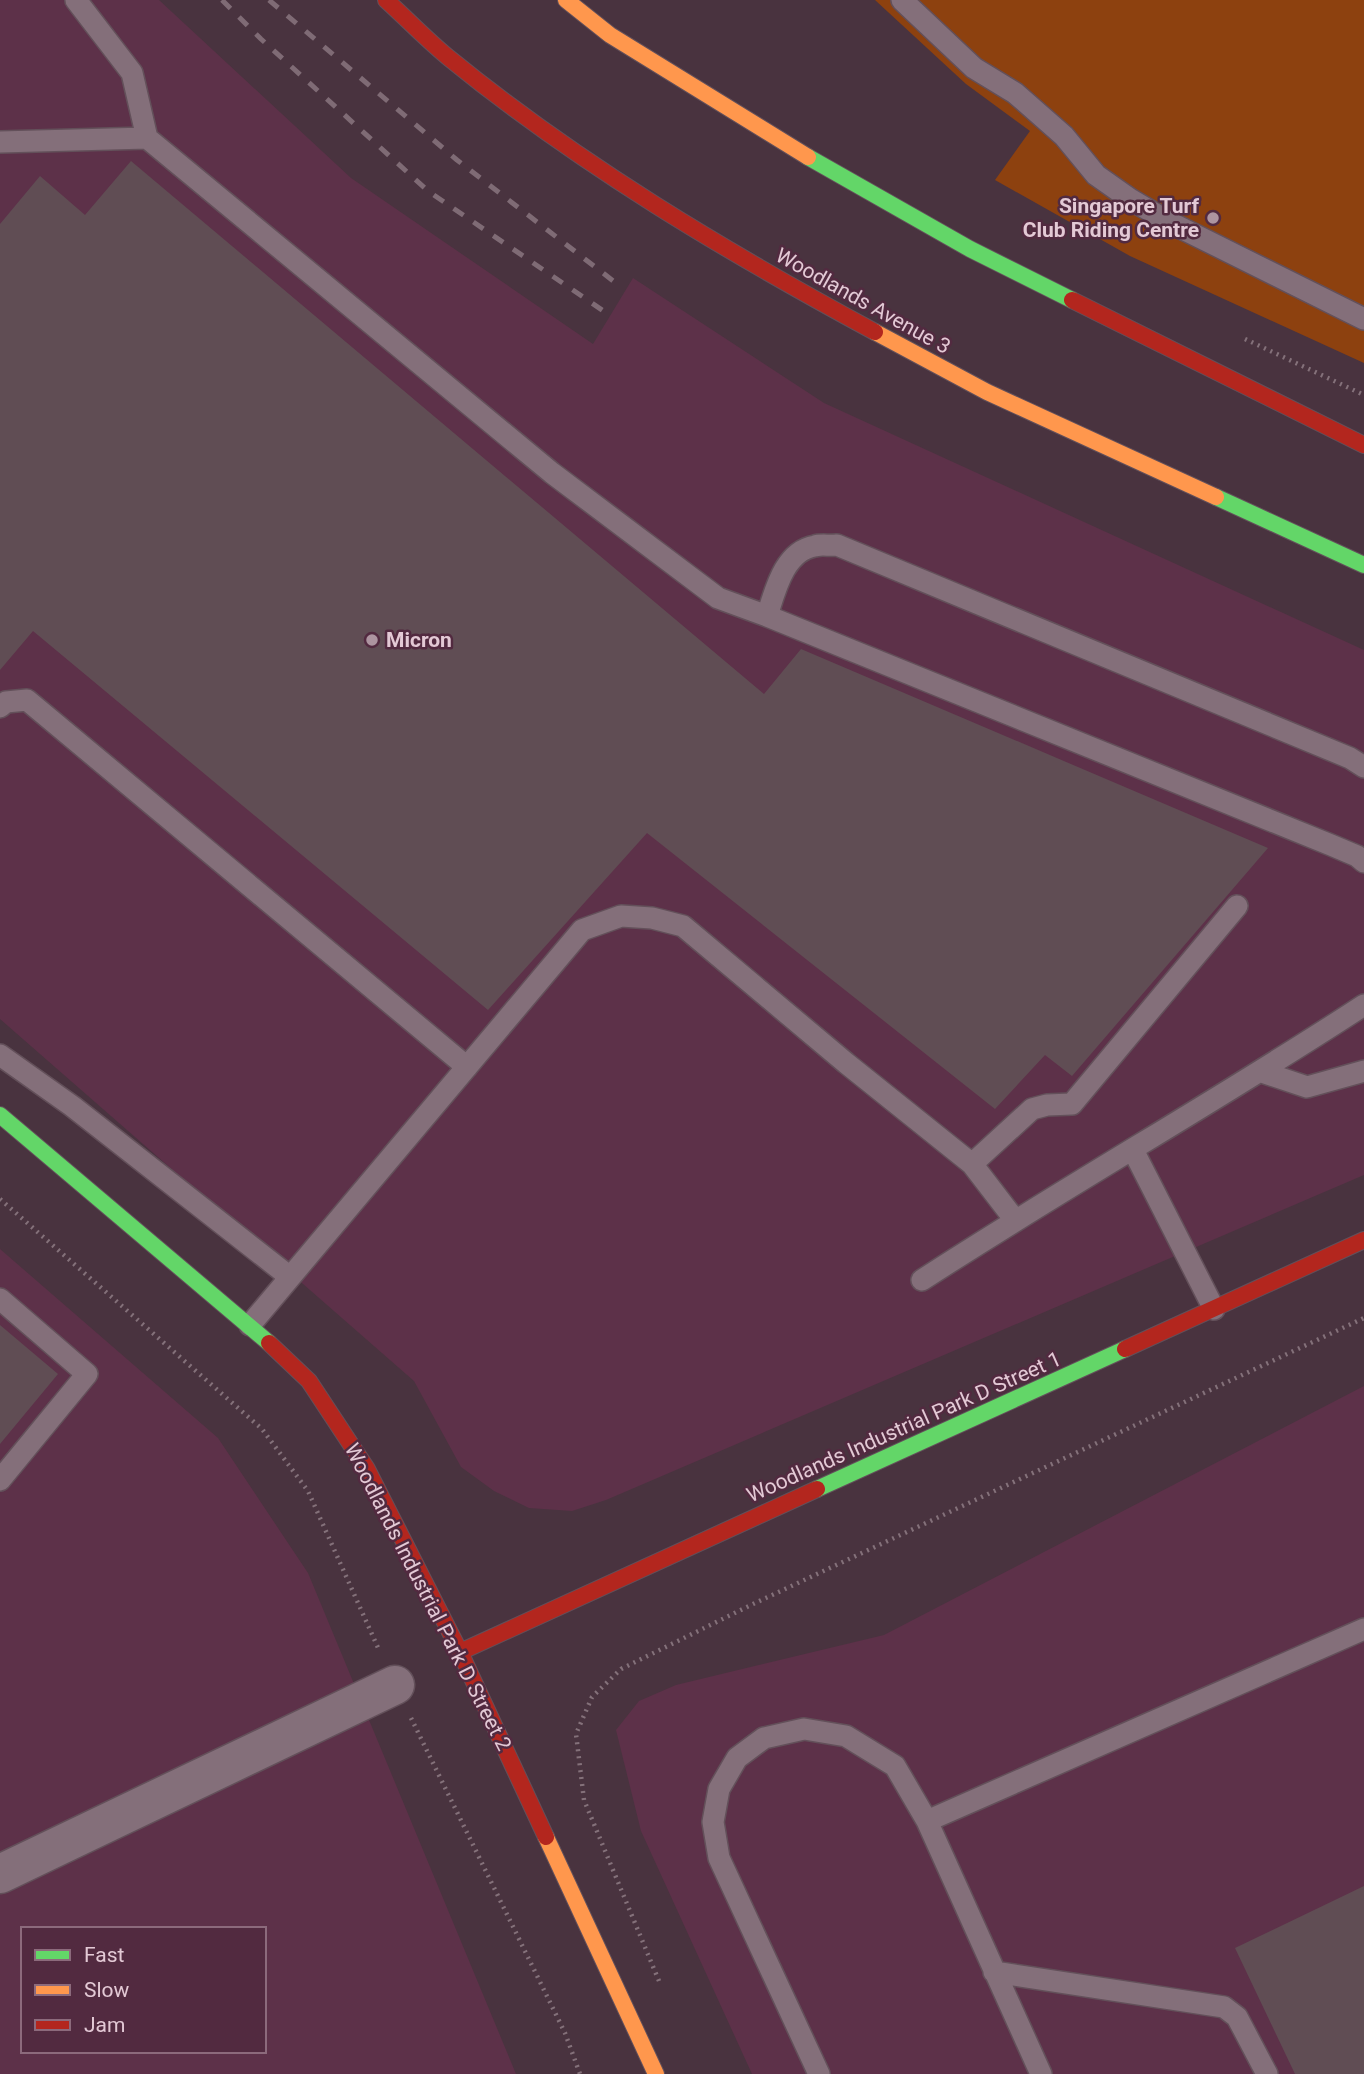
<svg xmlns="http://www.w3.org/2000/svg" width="1364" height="2074" font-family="Roboto,sans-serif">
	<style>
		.built { fill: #5d3149; fill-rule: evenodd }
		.green { fill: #8d410f }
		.building { fill: #604d54 }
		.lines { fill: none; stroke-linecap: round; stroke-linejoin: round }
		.lane-casing { stroke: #63505a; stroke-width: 24 }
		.street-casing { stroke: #63505a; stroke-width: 41 }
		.fast-casing { stroke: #63505a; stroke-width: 18 }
		.slow-casing { stroke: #63505a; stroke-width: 18 }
		.jam-casing { stroke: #63505a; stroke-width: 18 }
		.path { stroke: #84717a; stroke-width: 4.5; stroke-dasharray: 2 5; stroke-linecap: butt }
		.lane { stroke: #846f7a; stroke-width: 21 }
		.street { stroke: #846f7a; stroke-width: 38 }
		.fast { stroke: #63d668; stroke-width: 16 }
		.slow { stroke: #ff974d; stroke-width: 16 }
		.jam { stroke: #b3261e; stroke-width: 16 }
		.rail { stroke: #7f6b75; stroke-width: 5; stroke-dasharray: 12 12; stroke-linecap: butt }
		.poi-dot { fill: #ad94a0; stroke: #522a40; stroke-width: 2.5 }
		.labels { text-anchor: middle; stroke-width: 5; stroke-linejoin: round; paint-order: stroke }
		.poi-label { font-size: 21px; font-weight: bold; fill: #e3c9d5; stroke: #522a40; text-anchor: end }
		.street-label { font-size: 21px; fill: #e3c9d5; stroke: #522a40 }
	</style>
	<rect width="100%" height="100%" fill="#49333f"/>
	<path class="built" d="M0,0H159L351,178L593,344L633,278L824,403L1364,650V1175L606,1500L572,1511L529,1508L494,1491L461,1467L414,1381L0,1019Z
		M0,1249L218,1438L308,1573L516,2074H0ZM23,1929H264V2051H23Z
		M1364,1386V2074H752L641,1831L616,1730L639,1701L676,1685L884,1635Z"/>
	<path class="green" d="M875,0H1364V363L1130,256L995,180L1030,131L966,84Z"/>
	<path class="building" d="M131,161L764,694L801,649L1268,848L1072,1076L1045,1055L995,1109L647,833L488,1010L33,631L0,670V224L40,176L85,215Z
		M0,1325L58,1374L0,1444Z
		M1364,1886V2074H1295L1235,1948Z"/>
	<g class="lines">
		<g class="lane-casing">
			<path id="lane" d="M76,0L132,73L147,138L552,473L718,598L767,616L1331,845L1357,856L1364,862
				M902,0L974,68L1015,93L1064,136L1096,175L1130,199L1169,222L1364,319
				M0,142L147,138
				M767,616C775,591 784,551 815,546C821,544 830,546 837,545L1350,758L1364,767
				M0,707L6,702L27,700L467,1067
				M0,1055L72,1106L290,1277
				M1262,1072L1307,1087L1364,1071
				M1133,1150L1214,1309
				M972,1164L1032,1109L1047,1105L1072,1104L1237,906
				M922,1280C1068,1185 1219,1100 1364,1005
				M0,1299L87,1374L0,1480
				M250,1325L582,930L621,916L652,918L683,926L846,1063L972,1164L1015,1220
				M927,1821L1364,1629
				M994,1972L1224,2007L1237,2017L1267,2074
				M819,2074L719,1858L713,1822L719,1789L737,1758L764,1738L804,1729L846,1736L895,1766L927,1821L1041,2074"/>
		</g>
		<g class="street-casing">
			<path id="street" d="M0,1874L395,1685"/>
		</g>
		<g class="fast-casing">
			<path id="fast" d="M808,157L970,249L1072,300
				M1216,497L1364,565
				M0,1115L269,1343
				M817,1489L1125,1349"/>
		</g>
		<g class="slow-casing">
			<path id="slow" d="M566,0L610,35L808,157
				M875,332L987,392L1216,497
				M546,1837L656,2074"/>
		</g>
		<g class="jam-casing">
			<path id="jam" d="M386,0C407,19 427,40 449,58C580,165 727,252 875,332
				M1072,300L1364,445
				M269,1343L309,1381L367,1469L460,1652L546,1837
				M1125,1349L1364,1240
				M460,1652L817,1489"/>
		</g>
		<path class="path" d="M1245,339L1364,395
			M0,1199L262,1429L308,1491L379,1650
			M411,1718L565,2033L580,2074
			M659,1981L584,1800L576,1734L592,1697L621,1669L753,1604L1364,1318"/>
		<use href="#lane" class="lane"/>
		<use href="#street" class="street"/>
		<use href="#fast" class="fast"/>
		<use href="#slow" class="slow"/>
		<use href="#jam" class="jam"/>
		<path class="rail" d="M222,0L261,39L428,191L605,312
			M269,0L457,160L621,287"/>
	</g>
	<g class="poi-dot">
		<circle cx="1213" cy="218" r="7"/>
		<circle cx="372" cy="640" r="7"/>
	</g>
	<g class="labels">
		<g class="poi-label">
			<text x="1199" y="213">Singapore Turf<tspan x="1199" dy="24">Club Riding Centre</tspan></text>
			<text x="386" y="647" text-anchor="start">Micron</text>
		</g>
		<g class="street-label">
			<text transform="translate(863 301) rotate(29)" y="7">Woodlands Avenue 3</text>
			<text transform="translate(904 1427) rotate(-24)" y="7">Woodlands Industrial Park D Street 1</text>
			<text transform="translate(428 1597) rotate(63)" y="7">Woodlands Industrial Park D Street 2</text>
		</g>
	</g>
	<rect x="21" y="1927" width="245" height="126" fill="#522a40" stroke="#8c6a7c" stroke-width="2"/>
	<rect x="35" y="1950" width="35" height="10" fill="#63d668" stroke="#8c6a7c" stroke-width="2"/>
	<text x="84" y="1962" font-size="21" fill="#e3c9d5">Fast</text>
	<rect x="35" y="1985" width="35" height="10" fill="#ff974d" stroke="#8c6a7c" stroke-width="2"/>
	<text x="84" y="1997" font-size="21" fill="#e3c9d5">Slow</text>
	<rect x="35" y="2020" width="35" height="10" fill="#b3261e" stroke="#8c6a7c" stroke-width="2"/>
	<text x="84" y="2032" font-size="21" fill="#e3c9d5">Jam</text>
</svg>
